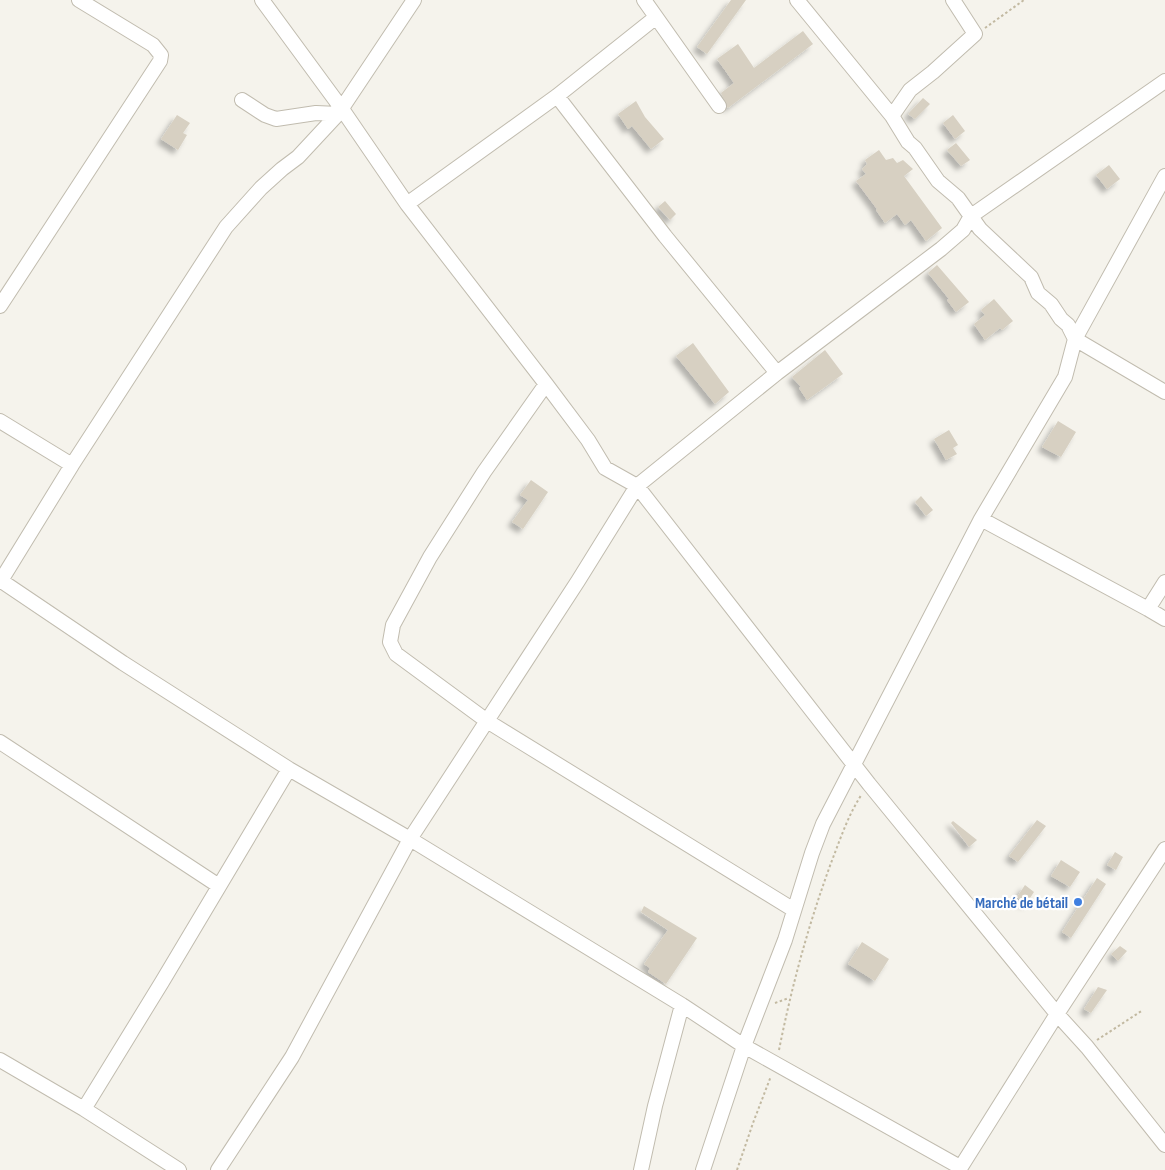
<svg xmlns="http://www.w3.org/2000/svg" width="1165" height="1170" font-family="'Sofia Sans Condensed',sans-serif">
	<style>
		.building { fill: #d7d0c2; filter: url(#shadow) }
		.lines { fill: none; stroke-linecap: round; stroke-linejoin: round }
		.street-casing { stroke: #c1bcaf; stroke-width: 16 }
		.path { stroke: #c2b9a1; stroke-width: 2; stroke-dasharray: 2.5 2.5; stroke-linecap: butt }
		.street { stroke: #fff; stroke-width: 14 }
		.shop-dot { fill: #3f7fe0; stroke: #fff; stroke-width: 2 }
		.labels { text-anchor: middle; stroke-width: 4.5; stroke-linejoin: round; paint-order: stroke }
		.shop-label { font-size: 16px; font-weight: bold; fill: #366cbe; stroke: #fff; text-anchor: end }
	</style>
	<defs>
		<filter id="shadow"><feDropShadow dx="-4.5" dy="4.5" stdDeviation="2.5" flood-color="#0004"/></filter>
	</defs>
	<rect width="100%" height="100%" fill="#f5f3ec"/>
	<path class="building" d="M731,0H746L707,54L697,47Z
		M803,31L813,44L728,108L721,93L734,83L717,59L738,44L754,68Z
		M923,98L930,104L915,119L908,114Z
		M636,101L645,117L664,139L651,149L632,126L628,129L618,114Z
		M177,115L190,123L183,133L187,135L178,150L161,139Z
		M953,115L965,131L955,139L943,123Z
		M956,143L970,160L961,166L947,150Z
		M879,150L886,160L893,158L897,163L903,160L913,169L904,176L942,228L926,241L911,220L905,225L897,214L885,223L876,210L877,209L856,181L866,174L862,169L867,164L865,160Z
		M1109,165L1120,179L1107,189L1096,175Z
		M665,201L676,214L670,220L658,207Z
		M937,265L969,302L956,312L947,300L949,299L928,273Z
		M994,299L1013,321L1002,330L1000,328L985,340L974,324L985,315L981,310Z
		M693,343L729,392L715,404L676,356Z
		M825,350L843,374L807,400L799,388L801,387L792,377Z
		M1058,421L1076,432L1061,457L1042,447Z
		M949,430L958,445L953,448L957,454L946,460L934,439Z
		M531,480L548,492L523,529L512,522L528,500L520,495Z
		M921,496L933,510L926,516L915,502Z
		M1037,820L1046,826L1018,862L1009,856Z
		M953,821L977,840L969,847L951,823Z
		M1115,852L1123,857L1116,870L1107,865Z
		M1061,860L1080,872L1070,887L1051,876Z
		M1097,878L1106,884L1071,938L1062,932Z
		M1025,885L1034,892L1026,904L1017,897Z
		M644,906L697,938L666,984L648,972L650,968L644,964L668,930L641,912Z
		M862,942L889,959L875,981L848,964Z
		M1120,946L1127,951L1118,961L1111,954Z
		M1098,987L1107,990L1091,1013L1084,1009Z"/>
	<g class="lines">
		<g class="street-casing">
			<path id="street" d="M262,0L342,109L407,204L546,384L588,440L605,468L637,486L869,784L1057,1014L1087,1047L1165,1145
				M644,0L719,106
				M797,0L892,116L908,142L915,148L938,181L958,198L980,229L1031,277L1038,293L1051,304L1061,319L1068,325L1075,339L1165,392
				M557,96L665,236L777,373
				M242,100L265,115L276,119L316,113L338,114
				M892,116L910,90L933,72L975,34L953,0
				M407,204L557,96L655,18
				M0,306L160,61L161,55L153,45L79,0
				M546,384L484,472L430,557L393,625L390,642L396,654L487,721L794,910
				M0,421L72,465
				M981,519L1148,609L1165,619
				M0,580L123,663L289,769L410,839L682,1005L744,1046L960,1167
				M0,582L72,465L226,227L261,188L282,169L298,157L338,114L414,0
				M1148,609L1165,582
				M0,742L219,886
				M0,1060L84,1109L179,1170
				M84,1109L162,982L289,769
				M218,1170L292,1057L410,839L578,581L637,486L777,373L941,249L963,230L971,216L1165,81
				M641,1170L655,1106L682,1005
				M703,1170L744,1046L785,940L812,853L823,824L981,519L1065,377L1075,339L1165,176
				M959,1170L1057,1014L1165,849"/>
		</g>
		<path class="path" d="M985,28L1024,0
			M775,1003L789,998
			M1097,1040L1143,1010
			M779,1050C792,985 808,926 831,863C840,840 848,815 862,794
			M737,1170L753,1123L771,1076"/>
		<use href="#street" class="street"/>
	</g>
	<circle class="shop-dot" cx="1078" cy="902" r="5"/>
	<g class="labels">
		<g class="shop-label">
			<text x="1068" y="908">Marché de bétail</text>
		</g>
	</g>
</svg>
